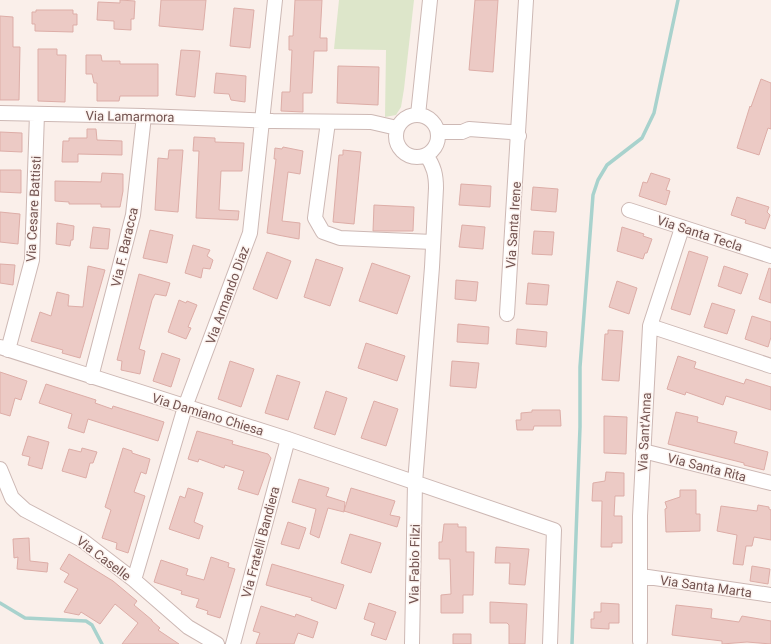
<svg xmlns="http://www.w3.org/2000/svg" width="771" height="644" font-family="Roboto,sans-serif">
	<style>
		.green { fill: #dde6ca }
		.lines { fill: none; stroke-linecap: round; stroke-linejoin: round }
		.stream { stroke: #a8d2cd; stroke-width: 3.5 }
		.building { fill: #eccac5; stroke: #ddada7 }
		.minor-casing { stroke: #cdb8b4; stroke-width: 16 }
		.minor { stroke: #fff; stroke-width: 14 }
		.labels { text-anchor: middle; stroke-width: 3; stroke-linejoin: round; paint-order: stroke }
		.street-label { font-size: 13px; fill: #725350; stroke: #fdf4f0 }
	</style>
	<rect width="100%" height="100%" fill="#faefea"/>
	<path class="green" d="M339,0H414L404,89L401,107L396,115L385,117L386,50L334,49Z"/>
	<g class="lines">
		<path class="stream" d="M0,603L25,618L86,621L92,625L102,644
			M572,644L580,427V367L593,195L598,180L607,165L642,138L654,113L678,0"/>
	</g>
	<path class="building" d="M120,0L135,1L134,19H131V30L114,29V21L97,20L98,2L120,3Z
		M161,0H206L203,30L159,26Z
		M295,0H322L320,38H327V51H314L312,93H303V112L281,111L282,92H290L292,50H289V36H293Z
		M475,0H498L493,72L469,70Z
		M234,8L254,10L250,48L230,46Z
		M36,10H73V14H77V25H73V32L35,31V24H32V12H36Z
		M0,16L13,17V47H20L19,100H0Z
		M38,49H57V55H66L65,102L38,101Z
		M181,50L200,51L195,97L176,95Z
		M86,55H101L102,61H120V64H158V96H120L119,101H97V83H94L92,74H86Z
		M338,66L379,67L378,105L337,103Z
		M216,73L246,76L245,102L231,100L229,94L214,93Z
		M761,79L771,83V129L768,128L759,155L737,148L750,106L751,107Z
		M87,129H96L97,140L122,141V155L78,154V162H62L63,141H69V138H87Z
		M0,132L22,133V152L0,151Z
		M194,137L215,138V142L244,143L242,171H221L219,210L239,211L238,220L196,218L199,151H193Z
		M283,147L303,151L300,174L288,172L282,221L300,223L299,239L267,233L276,159H274L275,148L282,149Z
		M169,150H183L178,212L155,210L158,158L168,159Z
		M343,150L361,152L354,224L333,222L339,155H343Z
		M0,170H21V193L0,192Z
		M102,173L123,174V191L120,207H101V204H69V202L55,201V181L101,182Z
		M651,173L670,179L666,190L670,191L666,205L639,196L643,182L647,183Z
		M461,184L491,186L490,207L459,205Z
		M533,187L558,189L556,212L531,210Z
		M737,197L769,207L767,212L770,215L765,229L745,223L746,220L731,215Z
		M374,205L414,207L413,231H373Z
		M0,212L20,214L18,244L0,242Z
		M57,223L74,226L73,240H71L70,246L56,244Z
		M462,225L485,227L483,249L459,247Z
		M93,227L110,229L108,249L90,248Z
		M622,227L644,234L643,236L652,239L647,253H645L643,259L617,251Z
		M150,230L173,235L167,263L143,258Z
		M534,231L554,232L552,255L532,254Z
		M193,245L210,250L207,256L213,260L210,269L203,268L201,278L185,273Z
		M689,251L708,257L690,315L671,309Z
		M267,252L291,261L277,299L253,289Z
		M316,259L343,268L330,306L304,297Z
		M372,263L410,276L397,314L359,301Z
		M0,264L15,265L13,285L0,283Z
		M88,266L105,270L80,358L62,353L63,350L31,341L40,312L51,316L57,292L69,295L68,306L83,307Z
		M724,266L748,274L741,294L718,286Z
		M769,268L771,269V303L759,299Z
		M139,274L170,283L166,296L155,294L152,300L139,349L145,351L140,374L121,370L122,361L117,360Z
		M456,280L478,282L476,301L455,299Z
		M617,281L637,288L629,314L609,307Z
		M528,283L549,285L547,305L526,304Z
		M179,300L186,303L187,301L197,305L188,327L191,328L186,339L168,332Z
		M712,303L735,310L727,334L704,327Z
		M752,316L771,322V337L768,347L745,339Z
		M458,324L489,327L488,344L457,342Z
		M517,329L547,332L546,347L516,344Z
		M608,330L623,331L619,381L602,380L605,334H608Z
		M366,343L405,356L397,381L358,368Z
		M162,353L180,359L171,387L153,381Z
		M678,356L696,362L694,368L744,384L746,379L771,387V410L726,396L723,405L686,392L685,395L667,389Z
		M230,361L254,369L241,407L218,399Z
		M452,361L479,363L476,388L450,386Z
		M0,372L27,381L21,400L15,398L10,416L0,413Z
		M277,375L300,382L288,420L265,413Z
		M46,384L96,400L95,403L112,409L113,406L164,422L158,441L88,419L84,433L68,428L72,414L39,403Z
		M326,391L347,398L335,435L314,428Z
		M374,401L398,409L386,446L361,438Z
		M532,410H560L561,426H534L533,430H517L516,420H521V413L532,412Z
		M676,412L698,417L697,422L737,432L734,443L768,452L764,470L744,465V463L668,444Z
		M604,416L627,417L626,454L604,453Z
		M197,431L233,441L232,444L268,454L271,458L258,495L238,489L244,471L225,465L224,468L199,459L198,462L188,459Z
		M28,436L49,442L42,469L28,465L30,457L22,455Z
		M82,448L97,452L93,463H90L86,478L62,471L69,449L81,452Z
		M123,448L132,451V453L150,459L146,474L141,472L134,492L145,496L128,553L116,549L117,543L102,538L111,510L105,507Z
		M606,472L624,473V496H615L614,516H622V543H612V547H601L602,501H592L593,483L605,481Z
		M299,479L329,488L326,496L345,502L344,512L328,508L319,538L310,534L316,509L292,502Z
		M188,488L203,493L194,522L203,526L199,539L169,529L180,496L185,498Z
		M351,488L395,501L390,515L400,517L397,527L344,511Z
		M680,490H696V514H700V531L666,532L665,509L667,508L665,502L680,497Z
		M758,505L769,507V509L771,510V540L754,537L752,546H746L743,565L733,564L737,535L717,531L721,506L757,511Z
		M288,522L306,528L299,549L281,544Z
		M444,524H458V527H466V552H474L473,595H463V613H441V595L451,594L450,559H439V542H442Z
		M350,534L381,543L371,573L341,563Z
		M29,538L30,561L48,563L47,572L17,569L18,557L14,558L13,539Z
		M496,547L529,549L525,585L509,584L510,563H495Z
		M69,554L113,581L137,601L134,605L152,620V621L160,628L158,630L179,644H122L138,623L115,604L100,624L81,612L79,615L64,612L78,589L64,582L69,574L60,569Z
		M211,557L229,563L228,567L235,569L220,618L207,614L208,611L196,607L199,599L181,594L182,591L154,582L161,560L188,569L186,575L204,580Z
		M272,564L344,585L336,609L311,600L312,598L266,585Z
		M752,566L770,569L768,584L750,581Z
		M490,602L527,604L525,644H509V625L507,623H490Z
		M369,603L396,612L386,640L371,635L375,623L364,619Z
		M601,603L619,604V623H609V629L591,628V619H594V612H601Z
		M676,605L712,609L711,618L739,622L742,616L771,621V644L747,642L722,644V641L672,635Z
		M261,606L295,617L296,614L318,622L313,638L298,633L294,644H256L260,633L253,631Z
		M453,634H471V644H453Z"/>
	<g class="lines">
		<g class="minor-casing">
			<path id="minor" d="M0,113L144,116L273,121L371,122L397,128
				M396 136a21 21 0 1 1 42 0a21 21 0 1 1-42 0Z
				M418,115L430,0
				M328,122L315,218L323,232L340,238L433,242
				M438,132H462L469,129L511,132L519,136
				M629,210L771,256
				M507,314L526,0
				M650,326L771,366
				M0,347L288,439L554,530L550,644
				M8,350L32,260L37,114
				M91,377L133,215L144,116
				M643,451L771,483
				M0,469L12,498L25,510L82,540L134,580L188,627L217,644
				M641,576L771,595
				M134,580L185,407L250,233L275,0
				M640,641V516L650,326L682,228
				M233,644L288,439
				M412,644L415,483L432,267L436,188C436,175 434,166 426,155"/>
		</g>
		<use href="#minor" class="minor"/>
	</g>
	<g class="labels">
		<g class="street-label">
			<text transform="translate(130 116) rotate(1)" y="5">Via Lamarmora</text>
			<text transform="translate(33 209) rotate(-87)" y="5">Via Cesare Battisti</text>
			<text transform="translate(513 225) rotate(-86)" y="5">Via Santa Irene</text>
			<text transform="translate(700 233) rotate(18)" y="5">Via Santa Tecla</text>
			<text transform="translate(124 247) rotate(-77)" y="5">Via F. Baracca</text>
			<text transform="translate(227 295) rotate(-70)" y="5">Via Armando Diaz</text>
			<text transform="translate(208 414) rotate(17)" y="5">Via Damiano Chiesa</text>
			<text transform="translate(644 432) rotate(-87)" y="5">Via Sant'Anna</text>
			<text transform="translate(707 467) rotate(14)" y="5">Via Santa Rita</text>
			<text transform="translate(260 542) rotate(-75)" y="5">Via Fratelli Bandiera</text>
			<text transform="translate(104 558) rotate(37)" y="5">Via Caselle</text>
			<text transform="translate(414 564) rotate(-89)" y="5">Via Fabio Filzi</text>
			<text transform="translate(706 586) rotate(8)" y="5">Via Santa Marta</text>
		</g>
	</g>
</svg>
